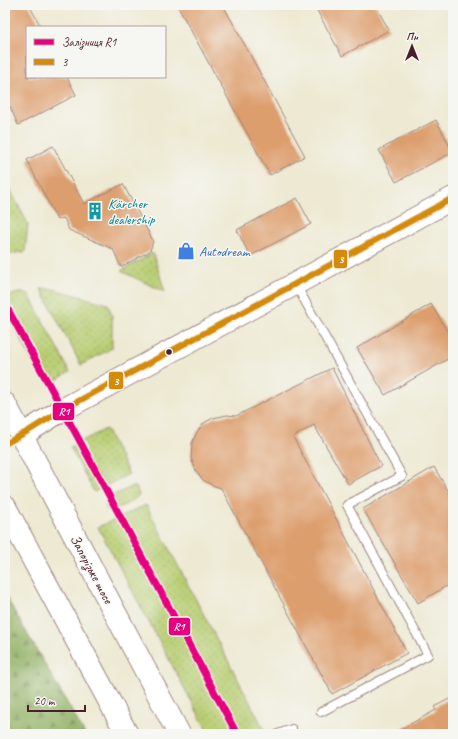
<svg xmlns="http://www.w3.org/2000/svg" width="458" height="739" font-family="Caveat,sans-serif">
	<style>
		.grass { fill: url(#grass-dots); stroke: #80764e }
		.forest { fill: url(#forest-firs); stroke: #6e6847 }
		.building { fill: #dd9e6d }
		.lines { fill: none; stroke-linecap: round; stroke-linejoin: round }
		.service-casing { stroke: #9c847e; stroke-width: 10 }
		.secondary-casing { stroke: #9c847e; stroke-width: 24 }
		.primary-casing { stroke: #9c847e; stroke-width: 24 }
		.service { stroke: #fff; stroke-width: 8 }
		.secondary { stroke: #fff; stroke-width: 22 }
		.primary { stroke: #fff; stroke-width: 22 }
		.bus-1-casing { stroke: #f6f6f2; stroke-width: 9 }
		.bus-1 { stroke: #d48b09; stroke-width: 6 }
		.rail-1-casing { stroke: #f6f6f2; stroke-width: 10 }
		.rail-1 { stroke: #e5007d; stroke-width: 7 }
		.bus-dot { fill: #4a1f2b; stroke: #f6f6f2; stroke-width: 1.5 }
		.labels { text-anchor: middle; stroke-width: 3; stroke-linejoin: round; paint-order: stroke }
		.culture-label { font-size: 14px; fill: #0d838f; stroke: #f6f6f2; text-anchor: start }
		.shop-label { font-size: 14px; fill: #366cbe; stroke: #f6f6f2; text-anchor: start }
		.street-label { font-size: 14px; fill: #4a1f2b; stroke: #f6f6f2 }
		.line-badge { stroke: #f6f6f2; stroke-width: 1.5 }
		.badge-label { font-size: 11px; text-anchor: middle; font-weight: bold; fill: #fff }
	</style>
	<defs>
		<pattern id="grass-dots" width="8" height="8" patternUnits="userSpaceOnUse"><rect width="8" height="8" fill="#b7cd71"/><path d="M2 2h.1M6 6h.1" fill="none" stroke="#9fb062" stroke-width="1.8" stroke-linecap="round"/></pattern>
		<pattern id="forest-firs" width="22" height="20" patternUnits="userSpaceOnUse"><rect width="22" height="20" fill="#91b063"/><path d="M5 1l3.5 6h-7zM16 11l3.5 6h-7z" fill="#788f52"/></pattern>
	</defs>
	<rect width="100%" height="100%" fill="#f6f6f2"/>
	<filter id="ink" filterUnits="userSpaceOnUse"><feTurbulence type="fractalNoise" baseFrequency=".025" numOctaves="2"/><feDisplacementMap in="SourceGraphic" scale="8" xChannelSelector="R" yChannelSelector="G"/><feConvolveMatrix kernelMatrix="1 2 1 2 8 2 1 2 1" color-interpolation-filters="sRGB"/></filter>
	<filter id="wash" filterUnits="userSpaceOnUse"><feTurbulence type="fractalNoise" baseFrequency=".012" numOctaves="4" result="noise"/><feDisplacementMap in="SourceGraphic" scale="16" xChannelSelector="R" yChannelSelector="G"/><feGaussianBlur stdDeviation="0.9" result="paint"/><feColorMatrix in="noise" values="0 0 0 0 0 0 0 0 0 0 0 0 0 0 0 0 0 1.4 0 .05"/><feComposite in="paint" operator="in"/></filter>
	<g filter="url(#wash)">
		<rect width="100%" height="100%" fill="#ede9d2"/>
		<path class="grass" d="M5,180L28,224L25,252L5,254Z
			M153,253L165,292L121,271Z
			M41,289H53L108,304L112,316V348L81,365Z
			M18,293H28L70,372C56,379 52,388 39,374L5,308V297Z
			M106,429L129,474L94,492L70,447Z
			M131,487H136L139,495C131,503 119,509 108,510L106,507L107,501L112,496Z
			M146,505L265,731L262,734H209L98,527Z"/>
		<path class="forest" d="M5,595L85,734H5Z"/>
		<g id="blocks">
			<path class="building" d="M5,5H29L41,27H27V77H67L76,95L18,125L5,95Z
				M177,5H223L305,156L270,175Z
				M314,5H375L389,30L342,56Z
				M436,120L453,152L396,182L379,150Z
				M53,146L84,204L123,184L153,241L150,251L121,267L113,249L69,230L64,218L57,220L27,160Z
				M297,198L311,224L250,256L237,230Z
				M431,304L453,341V356L385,395L357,348Z
				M332,368L381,466L348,484L314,425L293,437L407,653L332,694L221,488L212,485L203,480L196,471L191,458L192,443L197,432L204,423L213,418L227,415L236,416Z
				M434,467L453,499V582L418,603L363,509Z
				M453,697V734H392L436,710L434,707Z"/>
		</g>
	</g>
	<g filter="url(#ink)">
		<use href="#blocks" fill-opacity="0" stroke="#9c847e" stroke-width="1"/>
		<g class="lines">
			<g class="service-casing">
				<path id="service" d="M296,285L402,476L347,505L428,655L321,712
					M278,734L292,729"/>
			</g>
			<g class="secondary-casing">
				<path id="secondary" d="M21,434L30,430L62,410L295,284L453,198"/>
			</g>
			<g class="primary-casing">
				<path id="primary" d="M5,404L179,734
					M5,507L127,734"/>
			</g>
			<use href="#service" class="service"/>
			<use href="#secondary" class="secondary"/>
			<use href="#primary" class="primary"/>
			<g class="bus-1-casing">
				<path id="bus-1" d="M5,444L30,430L62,410L295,284L453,198"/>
			</g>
			<use href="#bus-1" class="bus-1"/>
			<g class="rail-1-casing">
				<path id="rail-1" d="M5,304L76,434L237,734"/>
			</g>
			<use href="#rail-1" class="rail-1"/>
		</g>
	</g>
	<defs>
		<g id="building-bare" transform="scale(1.38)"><path d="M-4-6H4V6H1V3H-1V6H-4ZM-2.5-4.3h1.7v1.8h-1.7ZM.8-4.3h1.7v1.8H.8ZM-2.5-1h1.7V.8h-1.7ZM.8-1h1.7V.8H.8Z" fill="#0f9aa8" stroke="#f6f6f2" stroke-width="2.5" paint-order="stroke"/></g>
		<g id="shop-bare" transform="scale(1.38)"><path d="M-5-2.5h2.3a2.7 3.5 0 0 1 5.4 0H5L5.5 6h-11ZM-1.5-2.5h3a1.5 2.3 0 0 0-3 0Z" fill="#3f7fe0" stroke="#f6f6f2" stroke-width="2.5" paint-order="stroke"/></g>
	</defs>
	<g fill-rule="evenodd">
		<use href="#building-bare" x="95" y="211"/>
		<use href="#shop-bare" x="186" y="251"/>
	</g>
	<circle class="bus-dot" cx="169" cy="352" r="3.5"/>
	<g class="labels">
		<g class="culture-label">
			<text x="108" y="208">Kärcher<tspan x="108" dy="16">dealership</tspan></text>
		</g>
		<g class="shop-label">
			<text x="199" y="256">Autodream</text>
		</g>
		<g class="street-label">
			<text transform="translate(92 569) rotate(62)" y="5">Запорізьке шосе</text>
		</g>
	</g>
	<g class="line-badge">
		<rect x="333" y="249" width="15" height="20" rx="4" fill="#d48b09"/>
		<rect x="108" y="371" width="16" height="19" rx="4" fill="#d48b09"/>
		<rect x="52" y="402" width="23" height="19" rx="4" fill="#e5007d"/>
		<rect x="168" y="617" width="23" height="19" rx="4" fill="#e5007d"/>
	</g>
	<g class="badge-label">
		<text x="341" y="263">3</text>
		<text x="116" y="385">3</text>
		<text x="64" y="415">R1</text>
		<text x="179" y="630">R1</text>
	</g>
	<rect width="458" height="739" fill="none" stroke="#f6f6f2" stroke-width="20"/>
	<rect x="26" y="26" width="140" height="52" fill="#f6f6f2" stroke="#b1a0a2"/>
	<rect x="34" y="39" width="20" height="6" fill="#e5007d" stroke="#b1a0a2"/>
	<text x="62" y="46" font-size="12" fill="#4a1f2b">Залізниця R1</text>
	<rect x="34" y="59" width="20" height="6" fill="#d48b09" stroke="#b1a0a2"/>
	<text x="62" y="66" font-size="12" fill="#4a1f2b">3</text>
	<g transform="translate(412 46)" stroke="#f6f6f2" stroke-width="3" paint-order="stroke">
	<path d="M0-3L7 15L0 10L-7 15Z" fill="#4a1f2b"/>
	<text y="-6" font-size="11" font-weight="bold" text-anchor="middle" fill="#4a1f2b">Пн</text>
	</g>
	<path d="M28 705v6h57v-6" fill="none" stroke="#4a1f2b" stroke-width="2"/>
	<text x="34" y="705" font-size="12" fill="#4a1f2b" stroke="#f6f6f2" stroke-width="3" paint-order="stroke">20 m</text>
</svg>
